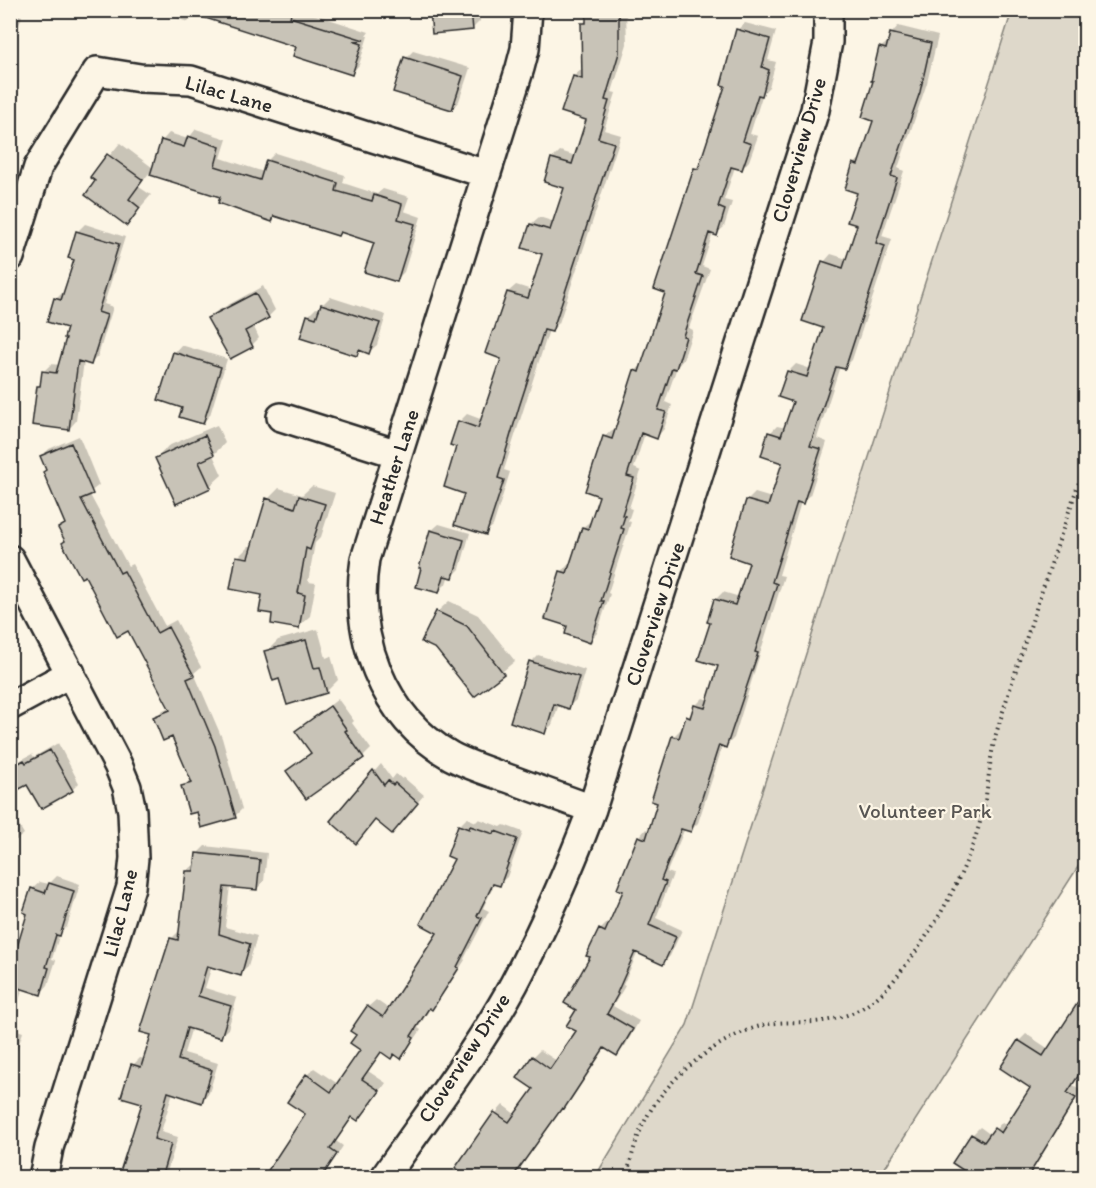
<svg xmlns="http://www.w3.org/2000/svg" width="1096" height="1188" font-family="Itim,sans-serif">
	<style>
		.green { fill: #ded8ca; stroke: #84827a; stroke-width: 1.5 }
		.shadow { fill: #0003 }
		.building { fill: #c8c3b7; stroke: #2b2b2b; stroke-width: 1.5 }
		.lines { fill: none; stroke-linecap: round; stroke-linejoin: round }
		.minor-casing { stroke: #2b2b2b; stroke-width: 32 }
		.path { stroke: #2b2b2b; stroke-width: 4; stroke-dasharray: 1.5 4.5; stroke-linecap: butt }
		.minor { stroke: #fcf5e5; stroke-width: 27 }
		.labels { text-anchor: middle; stroke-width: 4.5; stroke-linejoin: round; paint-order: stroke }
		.street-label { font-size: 21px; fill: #2b2b2b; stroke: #fcf5e5 }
		.park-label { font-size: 21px; fill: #585653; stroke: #fcf5e5 }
	</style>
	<rect width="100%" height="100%" fill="#fcf5e5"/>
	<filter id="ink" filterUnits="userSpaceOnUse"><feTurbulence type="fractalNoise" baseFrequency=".0167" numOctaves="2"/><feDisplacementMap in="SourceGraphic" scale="12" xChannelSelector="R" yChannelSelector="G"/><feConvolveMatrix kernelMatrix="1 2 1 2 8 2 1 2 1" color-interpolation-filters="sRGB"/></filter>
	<g filter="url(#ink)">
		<path class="green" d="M1012,11H1085V856L879,1177H595L687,1025Z"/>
		<path class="shadow" d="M10,10H16L15,14L22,16L10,50Z
			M161,10H301L369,32L366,36H368L359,65L352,73L298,46L195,15L188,22L160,13Z
			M431,10H479L480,21L472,29Z
			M587,10H626L627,44L612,92L616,93L604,130L621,135L559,323L551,331L549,330L504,470L510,472L493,526L485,533L466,493L458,446L459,422L467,414L483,420L503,358L508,292L516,285L532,290L544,253L531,224L539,217L555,222L566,187L545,181L553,158L560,151L576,156L588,119L574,76L582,69L583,24L587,19Z
			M734,10H778L735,16Z
			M745,23L776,31L768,60L776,62L769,87L763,93L750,134L758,136L749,161L742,169L735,167L724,200L732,202L724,227L716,234L713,233L702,266L710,269L689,328L693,330L683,360L677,367L665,402L672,405L664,429L657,437L645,433L634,468L641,471L629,508L632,509L628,521L631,522L608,593L610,594L597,633L590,641L569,625L561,572L569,564L571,565L583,527L592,520L601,495L604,437L612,430L616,431L635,371L643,364L667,292L695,169L701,163L726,85L737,30Z
			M898,26L938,36L927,83L898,168L904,171L882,236L892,239L852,360L844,368L840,366L817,438L827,442L810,495L801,502L779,575L784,576L734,738L726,746L723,745L698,823L691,830L685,828L667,872L673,874L656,918L682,930L670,956L663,963L638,952L623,985L625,986L613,1006L639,1021L625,1046L617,1054L606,1047L571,1100L563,1107L513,1178H472L457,1167L496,1113L503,1105L516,1115L535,1088L533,1057L540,1050L557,1061L578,1031V1009L600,930L608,922L610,924L625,891L639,837L646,829L650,831L659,802L673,737L681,729L684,730L688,717L694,711L695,706L703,698L709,700L720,665L711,622L709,621L716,599L723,592L740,597L751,562L747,501L755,493L772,498L783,462L770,433L777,426L786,428L795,401L788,372L796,364L811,369L825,327L824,262L831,254L847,259L859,224V192L854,164L862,157L875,120V80L880,48L889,41L891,34Z
			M413,51L470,68L459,101L452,109L406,58Z
			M10,69L17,71L10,92Z
			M196,129L227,139L221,158L264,172L267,161L275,153L345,175L343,183L377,194L383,189L409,197L404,211L421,217L404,272L396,280L375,242L341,231L338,234L277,215L272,220L222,196L149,173L139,187L151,195L126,224L97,181L92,177L120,143L153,168L162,141L169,133L188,139Z
			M85,224L125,237L104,304L113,307L98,356L91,363L84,361L76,421L69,429L38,387L42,382L44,371L51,364L60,365L69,327L56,299L63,292H66L76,259L77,232Z
			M263,286L275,310L268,317L253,325L259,338L252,345L209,318L217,311Z
			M330,297L386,315L377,345L369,352L361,350L356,354L308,316L316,308L321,309L322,305Z
			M181,345L227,359L210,415L203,423L184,407L174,353Z
			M217,425L225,443L213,455L222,475L210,486L157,458L168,446Z
			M79,436L99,485L89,493L128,566L132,564L165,626L176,620L201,667L194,673L222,738L242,809L235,816L198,810L182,787L191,779L173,735L155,718L163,710L170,707L129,629L60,528L66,522L42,456L49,449Z
			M312,486L335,493L321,537L315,543L308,582L316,583L310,616L298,627L274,613L264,594L238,557L249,546H253L268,499L279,488L302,495Z
			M439,524L470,533L460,569L452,577L449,575L446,584L439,591L431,531Z
			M449,601L478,615L515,661L474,695L437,647V612Z
			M318,629L326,658L331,656L338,680L326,692L280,677L266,652L278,640Z
			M538,655L585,670L576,700L568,707L559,704L552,725L544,732L531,662Z
			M338,699L354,721L352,723L371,749L363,757L288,771L311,752L297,731Z
			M58,743L79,783L72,790L28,783L10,792V766L32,754L34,757Z
			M381,764L392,779L396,774L402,779L403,777L424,795L399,824L376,819L332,821Z
			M10,811L24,834L10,845Z
			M467,818L476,822L479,819L501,827L504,825L523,832L507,877L499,884L495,883L483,908L489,911L464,959L465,960L439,1000L431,1007L418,1028L421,1030L408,1049L401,1057L395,1053L382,1051L368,1071L386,1083L365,1112L358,1120L354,1116L336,1141L343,1146L322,1178H269L307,1114V1075L314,1068L338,1084L362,1049L358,1035L368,1007L376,1000L389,1009L439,932L456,858L459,826Z
			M205,846L267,853L264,881L257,889L230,886L225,927L257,936L248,967L240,974L212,966L205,988L237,998L228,1029L220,1036L192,1027L184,1053L218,1063L209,1093L201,1101L173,1092L161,1132L178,1137L165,1178H120L144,1102L133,1065L140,1058L145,1059L152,1034L171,939L179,931L181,932L187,871L195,864L197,854Z
			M57,876L80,884L67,927L60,933L52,959L56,960L48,985L41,993L23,987L11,1028L23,1032L10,1072V947L18,949L29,913L32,889L40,882L49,884Z
			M1086,992V1066L1073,1085L1082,1090L1034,1168L1027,1176L1018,1178H964L968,1171L954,1162L972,1135L980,1127L991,1135L1002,1122L1008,1125L1032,1088L1019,1041L1026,1034L1049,1049Z"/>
		<path class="building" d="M194,10H292L290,17L364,40L353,41L362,44L352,75L293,56L296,47L193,14Z
			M430,10H471L473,30L432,34Z
			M586,10H619V53L605,100L609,101L598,138L614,143L552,332L544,330L519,407L498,478L504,480L486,535L454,525L464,494L444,487L456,447L450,445L458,421L478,428L501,359L485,353L493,330H494L507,292L528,298L542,254L522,248L530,224L550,230L564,188L544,182L551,158L572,164L586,120L561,112L573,76L582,79L581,23H586Z
			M736,29L770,39L762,67L769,70L762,96L758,95L743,141L751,144L742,170L731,167L718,207L725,210L717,236L709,233L696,274L703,276L683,336L686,337L676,369L672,368L658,410L666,412L657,439L641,433L627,476L634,478L622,515L625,516L621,528L624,529L601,601H604L590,643L565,634L567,626L545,619L560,571L567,573L582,527L588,529L599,496L585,491L603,436L612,439L634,370L639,372L665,293L654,289L694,168L698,169L725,86L721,85Z
			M890,33L931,43L920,92L891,176L897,178L876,243L885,246L845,369L836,367L810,446L821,449L803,504L797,502L772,582L777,584L755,652L758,653L726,748L719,745L691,832L681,829L661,880L666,882L649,925L676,937L663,965L635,952L617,993L618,994L607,1014L633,1029L617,1056L604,1048L564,1109L562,1108L512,1178H469L455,1168L494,1112L509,1122L533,1089L517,1078L532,1056L550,1069L576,1031L566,1026L576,1010L564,1003L590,957L586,956L599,929L605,932L623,891L617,889L638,836L646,839L657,803L651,801L672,736L679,738L686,716L690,718L694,705L705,708L718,666L698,660L710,623L707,622L714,599L735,605L749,563L729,556L746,500L768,506L782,463L761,456L768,432L781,436L793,402L778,397L787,371L807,377L823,328L802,321L822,261L843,268L857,225L847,222L857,193L845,189L853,163L858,165L873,121L862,117L873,81H871L879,47L886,49Z
			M404,57L463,76L452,110L393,92Z
			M188,136L220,147L215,166L260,180L266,160L338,183L336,191L372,201L374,195L402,204L398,219L415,224L397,282L364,272L374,243L340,232L338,236L274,216L272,222L218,203L220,197L150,175L161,140L184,147Z
			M107,154L143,180L129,199L140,208L127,226L85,195L95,181L90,177Z
			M76,231L119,244L98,312L107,315L91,365L78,361L69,430L32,425L37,386H40L42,371L56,373L66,338H64L67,328L47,322L54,298L61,300L74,260L68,258Z
			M255,293L269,318L245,331L253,347L230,359L207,318Z
			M321,304L380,323L369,354L359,350L357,356L300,338L307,315L316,318Z
			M173,352L221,367L203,424L179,417L182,408L158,400Z
			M205,435L214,455L199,462L211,488L176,504L155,458Z
			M71,443L93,494L81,499L120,573L124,571L157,633L168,627L194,676L187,679L215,746L236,818L201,828L197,812L189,814L181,786L192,783L172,737L163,741L153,717L170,710L128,631L117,637L85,576L81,578L62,543L65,541L58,528L65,524L43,472L46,470L40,456Z
			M299,496L325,504L310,550L306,548L298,593L305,595L299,629L271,624L272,614L259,612L262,595L230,589L236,556L248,558L266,498L295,508Z
			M430,530L464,540L453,578L444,576L439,593L416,587L421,568H419Z
			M436,611L467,626L504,674L474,697L436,649L421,642Z
			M306,640L314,668L320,667L327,693L287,705L279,679L273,681L264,651Z
			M529,661L579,677L569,709L554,704L545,734L510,722Z
			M330,706L347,730L345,731L364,758L306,799L286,771L311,753L295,731Z
			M50,750L73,791L41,809L27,785L10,794V768L24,760L26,763Z
			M373,770L384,785L388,780L393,785L395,783L418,803L392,834L375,820L356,844L330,821Z
			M458,825L469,829L470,826L494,834L495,831L517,839L500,886L493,884L477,916L482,918L457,967L459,968L432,1010L429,1008L411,1036L414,1038L401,1059L394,1054L391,1059L381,1052L362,1079L380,1091L358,1121L352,1117L330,1149L337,1154L321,1178H263L305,1114L287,1102L306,1074L331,1092L360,1050L350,1043L356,1035L350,1031L367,1006L383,1017L437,933L420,924L454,859L447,856Z
			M196,853L260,860L257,890L224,887L219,934L250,944L241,976L207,966L198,996L231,1006L221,1038L187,1028L178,1060L212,1070L202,1103L168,1092L154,1139L171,1144L161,1178H118L142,1103L121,1097L131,1064L141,1067L151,1035L140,1032L170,938L178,940L186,871H194Z
			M49,883L74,891L60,936L56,935L46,967L49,968L41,995L10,985V956L14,957L27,914L23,912L31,888L45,893Z
			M1086,990V1064L1067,1093L1076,1098L1027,1178H975L952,1163L971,1134L984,1142L994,1128L1001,1133L1030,1088L1000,1068L1018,1040L1043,1056Z"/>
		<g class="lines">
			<g class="minor-casing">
				<path id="minor" d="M528,10L525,49L520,68L365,559C353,635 381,716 451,756C470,766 490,772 510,779C538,789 565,799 592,809
					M10,257L38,167L97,71L140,78L191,80L486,174
					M281,417L398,454
					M10,559L118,765L127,787L132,811L134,858L131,887L49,1148L43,1178
					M10,706L71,673
					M384,1178C428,1114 477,1052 514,984C543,929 570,867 592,809L815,110L828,42V10"/>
			</g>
			<path class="path" d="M626,1178C631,1160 635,1141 643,1125C662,1081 717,1037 764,1025C780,1021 798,1023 814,1022C854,1019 879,1001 902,970C938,924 969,868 983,811C989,785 989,759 996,734C1024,642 1055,552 1086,462"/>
			<use href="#minor" class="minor"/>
		</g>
	</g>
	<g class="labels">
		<g class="street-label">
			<text transform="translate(229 94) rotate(16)" y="7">Lilac Lane</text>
			<text transform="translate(799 150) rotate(-74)" y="7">Cloverview Drive</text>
			<text transform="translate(394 467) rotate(-72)" y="7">Heather Lane</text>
			<text transform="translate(655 614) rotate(-72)" y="7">Cloverview Drive</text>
			<text transform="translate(120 913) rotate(-76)" y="7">Lilac Lane</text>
			<text transform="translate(464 1058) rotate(-57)" y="7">Cloverview Drive</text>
		</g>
		<g class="park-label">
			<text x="925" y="818">Volunteer Park</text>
		</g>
	</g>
	<rect width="1096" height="1188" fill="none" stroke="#fcf5e5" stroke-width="36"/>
	<rect x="18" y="18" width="1060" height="1152" fill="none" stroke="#2b2b2b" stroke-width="2" filter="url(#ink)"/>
</svg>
